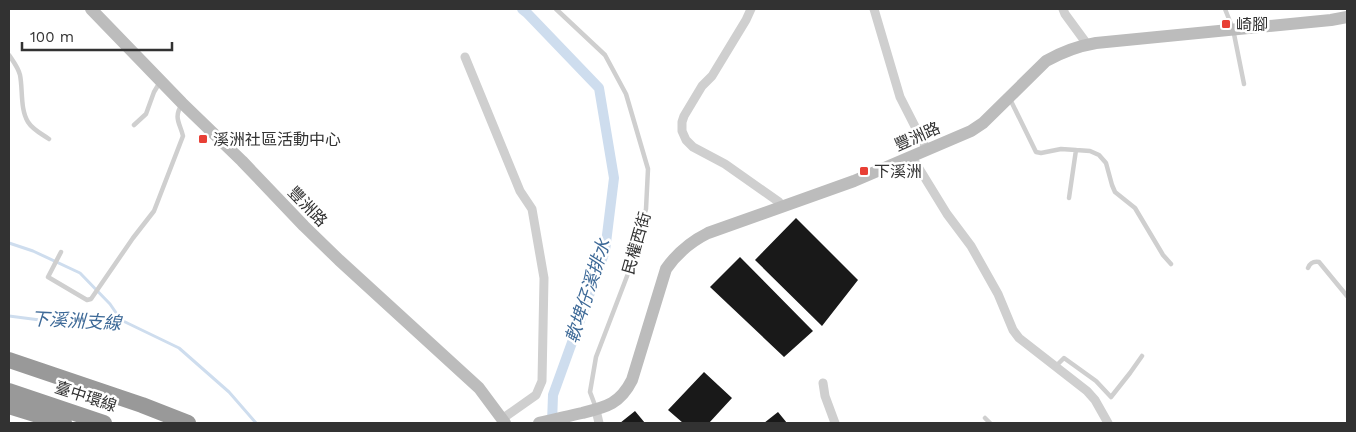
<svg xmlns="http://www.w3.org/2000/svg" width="1356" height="432" font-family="'Work Sans','Noto Sans TC',sans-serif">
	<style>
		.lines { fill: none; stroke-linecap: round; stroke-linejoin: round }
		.stream { stroke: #ceddee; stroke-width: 3 }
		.canal { stroke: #ceddee; stroke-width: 10 }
		.building { fill: #191919 }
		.lane { stroke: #cfcfcf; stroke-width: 4.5 }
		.street { stroke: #cfcfcf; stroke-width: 9 }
		.secondary { stroke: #bcbcbc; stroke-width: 12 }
		.highway { stroke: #999; stroke-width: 16 }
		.poi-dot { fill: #e83f35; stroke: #fff; stroke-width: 2 }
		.labels { text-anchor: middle; stroke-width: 5; stroke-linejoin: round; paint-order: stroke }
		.poi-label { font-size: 16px; fill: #323232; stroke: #fff; text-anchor: start }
		.street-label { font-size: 16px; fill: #323232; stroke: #fff }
		.water-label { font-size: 18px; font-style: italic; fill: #3d6997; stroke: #fff }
	</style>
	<rect width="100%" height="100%" fill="#fff"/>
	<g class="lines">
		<path class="stream" d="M9,243L33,251L80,273L110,304L121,320
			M9,316L63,323L92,318L121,320L179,348L229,392L256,423"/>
		<path class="canal" d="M522,9L527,13L599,88L614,178L605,251L553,395L552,423"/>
	</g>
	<path class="building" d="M796,218L858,280L822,326L755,260Z
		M740,257L813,331L784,357L710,287Z
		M704,372L732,398L709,423H683L668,410Z
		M635,411L645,423H620Z
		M778,412L787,423H764Z"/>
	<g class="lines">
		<path class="lane" d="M556,9L605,55L626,94L648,169L646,209L629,271L596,357L590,392L596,408
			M1225,9L1233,29L1244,84
			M9,55C13,61 18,67 20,75C23,90 20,109 28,122C33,130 42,134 49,139
			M1010,99L1036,152L1041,153L1061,149L1076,150L1090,151L1099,155L1106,163L1112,185L1115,192L1135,208L1163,255L1171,264
			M134,125L146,114L154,92L160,82
			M1069,198L1076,150
			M61,252L48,277L87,300L91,299L133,238L154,211L183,136C180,123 173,118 182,104
			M1308,268C1310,263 1313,261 1319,262L1347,296
			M1055,367L1064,358L1096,381L1111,397L1130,373L1142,356
			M985,418L990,423"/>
		<path class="street" d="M751,9L746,20L712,76L702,86L684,116L682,122V131L686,140L693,147L725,164L779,202L781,207
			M874,9L900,97L927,150
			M1063,9L1065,14L1087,44
			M465,57L520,191L532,209L544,278L542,381L536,395L502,419
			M912,157L947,214L971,246L998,294L1013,330L1019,338L1087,391L1095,400L1108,423
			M823,383L825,396L835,423
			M596,410L599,423"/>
		<path class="secondary" d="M91,9L182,103L242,161L304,226L339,260L479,388L505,423
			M539,423C554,420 568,416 582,413C606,407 620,404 632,380L666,269C677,253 690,242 708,233L854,181L971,131L983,123L1046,61C1062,52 1078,46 1096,43L1331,20L1347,17"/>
		<path class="highway" d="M9,360L142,405L188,423
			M9,391L104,423
			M9,406L64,423"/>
	</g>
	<g class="poi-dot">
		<rect x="1221" y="19" width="10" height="10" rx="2.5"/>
		<rect x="198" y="134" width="10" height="10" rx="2.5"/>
		<rect x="859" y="166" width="10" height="10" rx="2.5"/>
	</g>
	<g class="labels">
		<g class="poi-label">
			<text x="1236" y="30">崎腳</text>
			<text x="213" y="145">溪洲社區活動中心</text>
			<text x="874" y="177">下溪洲</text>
		</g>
		<g class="street-label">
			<text transform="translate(917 136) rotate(-24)" y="6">豐洲路</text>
			<text transform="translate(308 206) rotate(46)" y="6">豐洲路</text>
			<text transform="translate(636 243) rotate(-74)" y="6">民權西街</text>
			<text transform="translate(86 396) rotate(18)" y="6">臺中環線</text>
		</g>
		<g class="water-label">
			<text transform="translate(588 291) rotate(-72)" y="6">軟埤仔溪排水</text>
			<text transform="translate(76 321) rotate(3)" y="6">下溪洲支線</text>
		</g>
	</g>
	<rect width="1356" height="432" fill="none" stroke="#323232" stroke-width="20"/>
	<path d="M22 42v8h150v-8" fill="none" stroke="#323232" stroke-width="2.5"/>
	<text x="30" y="42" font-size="15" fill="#323232" stroke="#ffffff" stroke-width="4" paint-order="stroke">100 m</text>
</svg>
